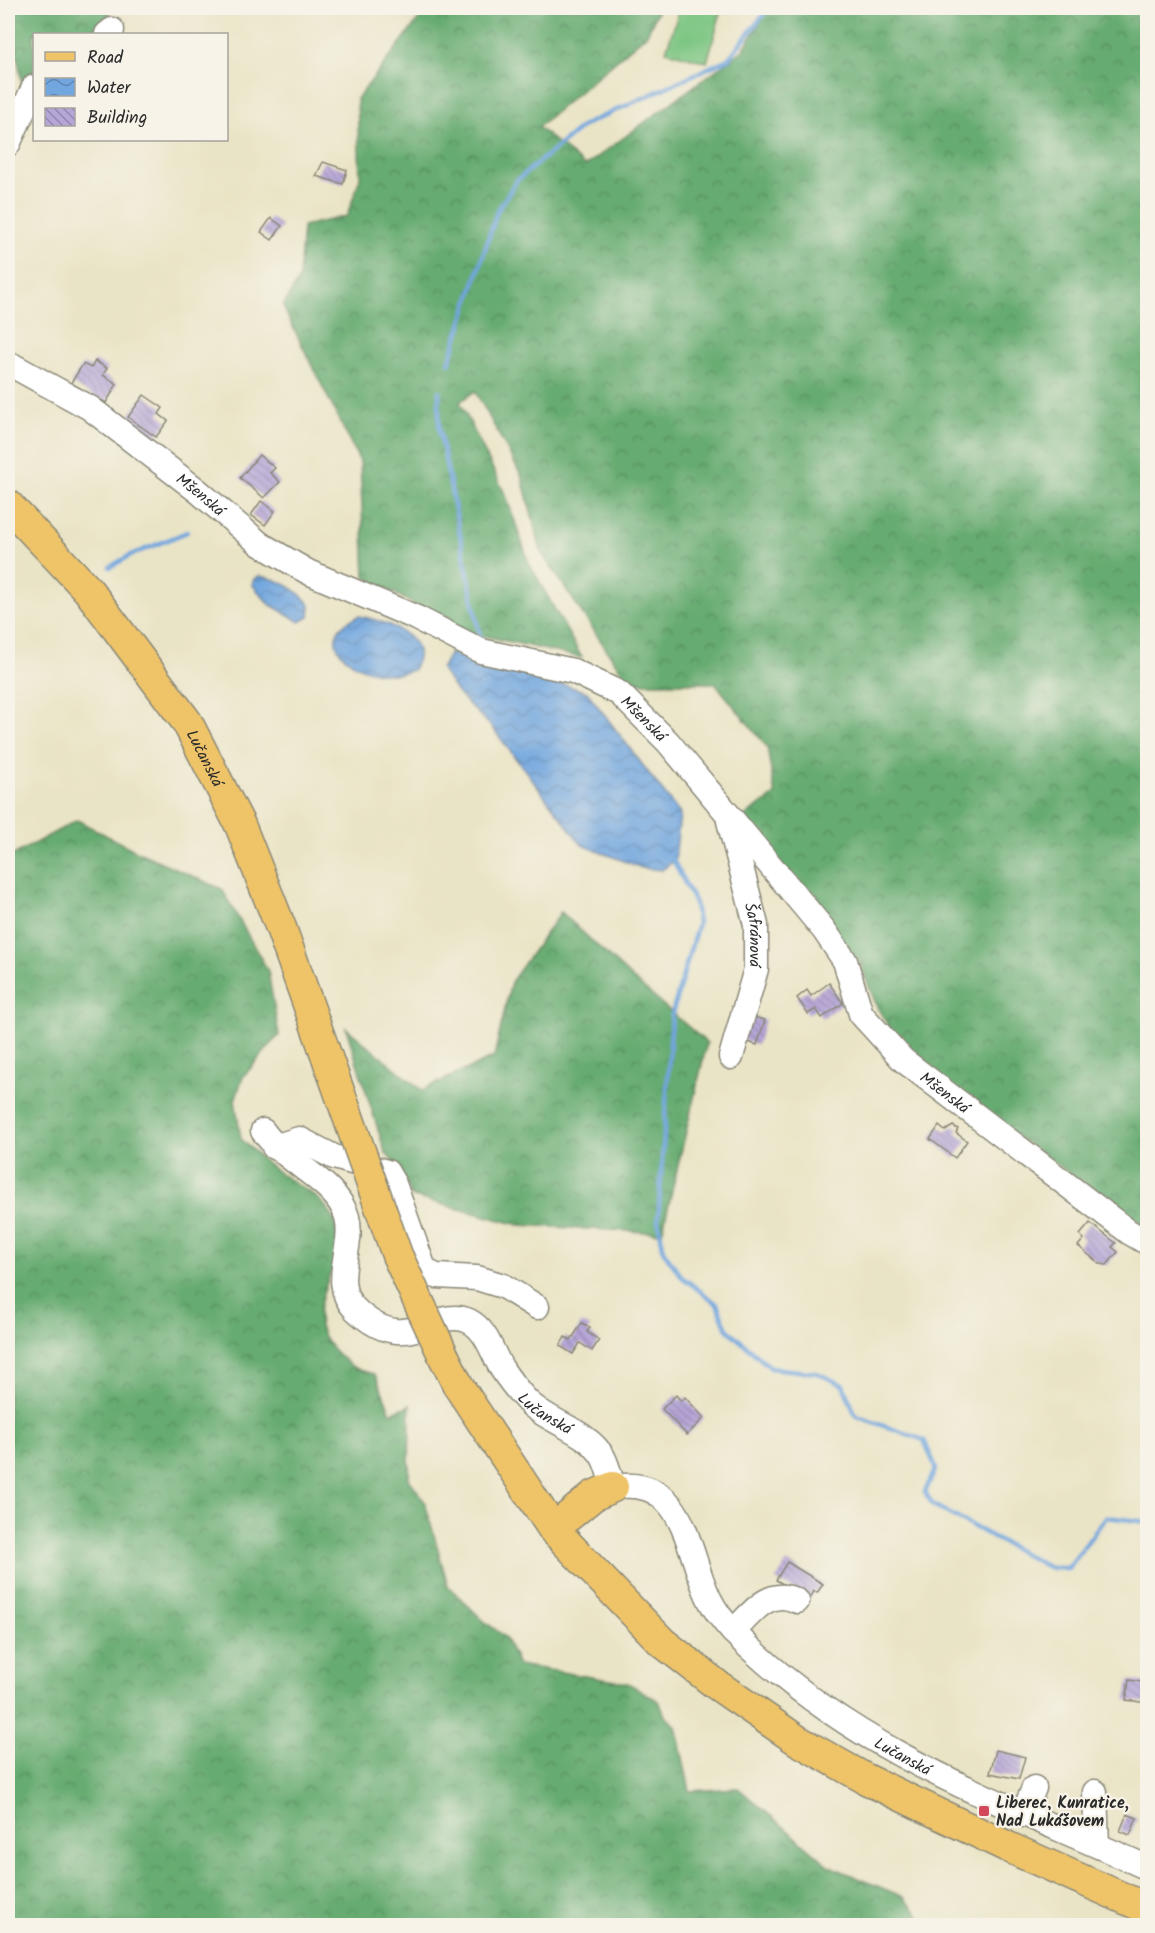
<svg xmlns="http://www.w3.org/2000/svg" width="1155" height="1933" font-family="Kalam,sans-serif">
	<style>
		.forest { fill: url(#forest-crowns); stroke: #486b4e; stroke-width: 1.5 }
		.pitch { fill: #7ec683; stroke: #547857; stroke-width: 1.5 }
		.water { fill: url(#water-waves); stroke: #4e6884; stroke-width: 1.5 }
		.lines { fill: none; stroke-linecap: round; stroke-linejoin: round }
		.stream { stroke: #71a6de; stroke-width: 4.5 }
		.building { fill: url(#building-back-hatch) }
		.minor-casing { stroke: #8a8878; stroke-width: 27 }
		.major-casing { stroke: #8a8878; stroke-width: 33 }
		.minor { stroke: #fff; stroke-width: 24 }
		.major { stroke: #efc469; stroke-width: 30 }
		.major-bridge-casing { stroke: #8a8878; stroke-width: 33; stroke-linecap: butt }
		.major-bridge { stroke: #efc469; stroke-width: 30 }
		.poi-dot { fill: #d1495b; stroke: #f7f3e8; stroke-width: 2 }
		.labels { text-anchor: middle; stroke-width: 4.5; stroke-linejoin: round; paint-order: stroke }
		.street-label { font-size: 16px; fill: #2b2b2b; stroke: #f7f3e8 }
		.poi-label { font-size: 16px; font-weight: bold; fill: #2b2b2b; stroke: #f7f3e8; text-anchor: start }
	</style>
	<defs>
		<pattern id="forest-crowns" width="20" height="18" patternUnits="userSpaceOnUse" patternTransform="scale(1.5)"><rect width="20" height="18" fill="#66ab71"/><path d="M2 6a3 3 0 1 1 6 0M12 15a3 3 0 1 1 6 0" fill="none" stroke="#548b5d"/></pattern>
		<pattern id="water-waves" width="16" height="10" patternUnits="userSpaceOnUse" patternTransform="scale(1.5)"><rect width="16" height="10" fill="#71a6de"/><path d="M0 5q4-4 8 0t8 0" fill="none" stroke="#5d87b4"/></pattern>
		<pattern id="building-back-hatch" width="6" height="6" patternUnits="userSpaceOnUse" patternTransform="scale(1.5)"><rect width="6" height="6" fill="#b6a5d7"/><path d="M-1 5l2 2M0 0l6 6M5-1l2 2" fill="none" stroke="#9487af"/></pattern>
	</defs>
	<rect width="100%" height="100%" fill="#f7f3e8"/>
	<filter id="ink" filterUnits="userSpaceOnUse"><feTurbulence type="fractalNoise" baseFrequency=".0167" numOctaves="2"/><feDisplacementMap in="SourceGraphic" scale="12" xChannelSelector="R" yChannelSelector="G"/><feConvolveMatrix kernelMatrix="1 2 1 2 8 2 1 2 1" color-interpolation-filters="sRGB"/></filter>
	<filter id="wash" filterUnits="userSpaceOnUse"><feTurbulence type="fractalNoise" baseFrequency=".008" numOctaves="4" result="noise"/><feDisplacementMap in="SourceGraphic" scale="24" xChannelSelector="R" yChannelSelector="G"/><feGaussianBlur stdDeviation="1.35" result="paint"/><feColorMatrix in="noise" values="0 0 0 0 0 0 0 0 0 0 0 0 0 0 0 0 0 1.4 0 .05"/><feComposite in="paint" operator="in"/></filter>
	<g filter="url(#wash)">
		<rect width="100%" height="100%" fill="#eae4c6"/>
		<path class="forest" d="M9,8H113C90,45 75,34 34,34V75L22,84Z
			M423,8H659L647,34L538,127L585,166L743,50L769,8H1147V1227L949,1089L897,1041L877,1007L859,961L742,818L775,795L767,747L715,683H629L541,552L522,477L475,391L460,402L507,498L529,563L582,658L462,631L365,577L360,462L283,307L299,278L303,226L347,216L360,178L357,99L426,10Z
			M77,820L136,851L222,889L268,971L279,1035L243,1077L235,1100L241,1139C253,1150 265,1163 279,1173C300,1187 331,1200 337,1228C347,1270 295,1309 333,1349C350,1366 351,1369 375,1374L391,1413L410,1405L409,1479L425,1502L448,1586L483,1620L505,1637L518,1665L628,1683L659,1701L665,1716L676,1726L690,1791L738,1788L830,1866L904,1897L927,1925H8V858Z
			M561,912L633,979L707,1043L662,1233L519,1225L411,1196L401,1172L385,1152L346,1028L422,1090L494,1057L511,982Z"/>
		<path class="pitch" d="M680,8H722L707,62L666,51Z"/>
		<path class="water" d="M259,576C280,579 297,589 310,605L309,617L300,622L269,604L252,584L254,579Z
			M359,616C377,619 422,633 418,657C418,661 414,666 413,670C367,688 300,640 359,616Z
			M450,653L467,660L477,670L490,668L534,675L587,692L680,814L675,860L662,870L642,868L582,845L491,726L458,694L441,669Z"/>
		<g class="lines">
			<path class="stream" d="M449,363L497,211L517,180L584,125L728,59L769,8
				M439,391V428L481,642
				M110,567L131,555L187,532
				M481,673L477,670L481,659
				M671,856L695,903L698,923L672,1014L658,1221L664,1252L682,1277L717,1304L727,1329L771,1368L817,1373L843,1385L856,1416L924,1440L936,1468L925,1492L933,1505L1050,1568H1068L1106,1517L1148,1522"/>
		</g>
		<g id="blocks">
			<path class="building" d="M323,162L347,170L343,184L316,176Z
				M271,218L282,226L272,240L261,232Z
				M95,361L107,368L103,375L117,384L106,403L71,383L83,364L91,368Z
				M144,395L163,408L159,414L168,421L156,437L128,417Z
				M259,455L275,468L270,473L280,482L264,498L240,478Z
				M261,501L275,511L265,525L251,515Z
				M829,983L843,1003L822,1018L816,1009L808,1014L797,998L807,990L811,996Z
				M749,1016L765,1020L757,1045L742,1040Z
				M939,1126L945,1131L953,1126L958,1129L956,1133L967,1141L955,1158L930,1139Z
				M1090,1223L1116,1243L1112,1247L1118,1252L1107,1265L1100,1264L1078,1246L1084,1239L1080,1235Z
				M582,1323L590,1327L587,1332L599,1340L592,1351L580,1343L573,1354L560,1346L565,1337L571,1340Z
				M676,1395L681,1401L685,1397L704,1418L687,1435L662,1409Z
				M787,1562L823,1584L817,1593L814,1591L810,1599L776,1580Z
				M1129,1680L1148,1683V1703L1126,1700Z
				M996,1750L1025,1757L1019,1779L990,1773Z
				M1127,1814L1137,1818L1130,1835L1120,1831Z"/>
		</g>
	</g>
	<g filter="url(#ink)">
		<use href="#blocks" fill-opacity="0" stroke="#8a8878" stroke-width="1.5"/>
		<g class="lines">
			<g class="minor-casing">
				<g id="minor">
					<path d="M107,34L112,30"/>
					<path d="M8,144L34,87"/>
					<path id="s1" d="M8,363L90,408L198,491L260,544L308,572L417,618L481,651L573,671L619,693L668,742L824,930L845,961L861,1014L903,1060L1129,1232L1148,1243"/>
					<path id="s2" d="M729,821L756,925V969L731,1057"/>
					<path id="s3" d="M263,1131C285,1163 337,1181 347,1217C355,1247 329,1283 355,1309C408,1360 434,1305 469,1321C487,1330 492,1353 502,1369C509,1380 518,1391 527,1401C549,1423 587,1430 603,1457C608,1466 610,1477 613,1487C689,1474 686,1557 711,1602C721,1621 736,1635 752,1650C872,1760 1003,1802 1148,1868"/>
					<path d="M274,1147L299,1139L334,1157L387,1172L394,1184L423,1266L428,1272L436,1276L477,1278L503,1286L537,1307"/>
					<path d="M733,1632C750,1615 769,1586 797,1601"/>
					<path d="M1095,1792L1097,1845"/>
					<path d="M1023,1815L1034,1788"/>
				</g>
			</g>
			<g class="major-casing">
				<g id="major">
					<path id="s4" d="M8,505L88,590L187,722L240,825L281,928L323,1046"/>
					<path d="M445,1359L459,1387L553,1529L662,1642L717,1685L797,1740L866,1779L1008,1847L1148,1909"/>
					<path d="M553,1529L593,1496L613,1487"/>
				</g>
			</g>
			<use href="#minor" class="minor"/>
			<use href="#major" class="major"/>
			<g class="major-bridge-casing">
				<path id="major-bridge" d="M323,1046L397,1255L445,1359"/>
			</g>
			<use href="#major-bridge" class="major-bridge"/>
		</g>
	</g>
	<rect class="poi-dot" x="978" y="1805" width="12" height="12" rx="3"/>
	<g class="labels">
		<g class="street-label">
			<text dy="6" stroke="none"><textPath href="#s1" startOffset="234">Mšenská</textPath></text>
			<text dy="6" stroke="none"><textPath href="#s1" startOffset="738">Mšenská</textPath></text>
			<text dy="6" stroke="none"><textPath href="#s4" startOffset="322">Lučanská</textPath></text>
			<text dy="6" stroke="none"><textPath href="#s2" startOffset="117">Šafránová</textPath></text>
			<text dy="6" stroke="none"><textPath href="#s1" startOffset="1224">Mšenská</textPath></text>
			<text dy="6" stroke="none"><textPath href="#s3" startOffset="462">Lučanská</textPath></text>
			<text dy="6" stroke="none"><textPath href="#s3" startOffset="984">Lučanská</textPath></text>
		</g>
		<g class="poi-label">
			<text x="996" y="1808">Liberec, Kunratice,<tspan x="996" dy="18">Nad Lukášovem</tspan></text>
		</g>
	</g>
	<rect width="1155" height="1933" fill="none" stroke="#f7f3e8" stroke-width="30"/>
	<rect x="33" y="33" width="195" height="108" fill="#f7f3e8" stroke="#a5a39c" stroke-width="1.5"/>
	<rect x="45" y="52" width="30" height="9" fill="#efc469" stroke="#a5a39c" stroke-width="1.5"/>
	<text x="87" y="63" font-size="18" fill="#2b2b2b">Road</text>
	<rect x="45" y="78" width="30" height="18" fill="url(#water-waves)" stroke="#a5a39c" stroke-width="1.5"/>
	<text x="87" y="93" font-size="18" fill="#2b2b2b">Water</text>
	<rect x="45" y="108" width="30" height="18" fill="url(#building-back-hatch)" stroke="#a5a39c" stroke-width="1.5"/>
	<text x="87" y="123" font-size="18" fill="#2b2b2b">Building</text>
</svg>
